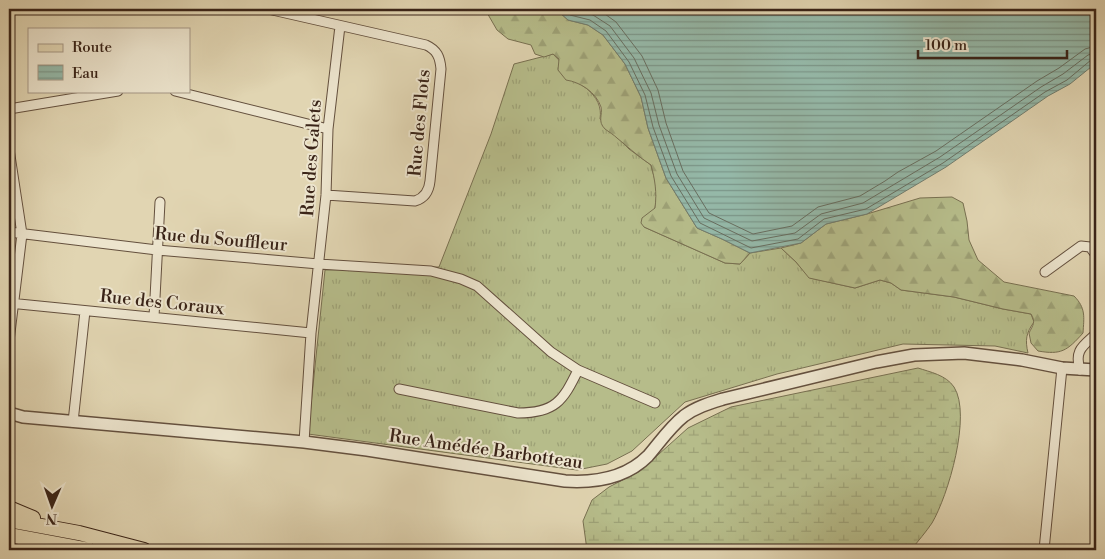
<svg xmlns="http://www.w3.org/2000/svg" width="1105" height="559" font-family="'Libre Bodoni',serif">
	<style>
		.grass { fill: url(#grass-tufts); stroke: #787051 }
		.forest { fill: url(#forest-firs); stroke: #787051 }
		.wetland { fill: url(#wetland-marsh); stroke: #787051 }
		.water { fill: url(#water-rules); stroke: #717d6f }
		.lines { fill: none; stroke-linecap: round; stroke-linejoin: round }
		.shore { stroke: #686e60; stroke-width: 1 }
		.minor-casing { stroke: #64503e; stroke-width: 11 }
		.tertiary-casing { stroke: #64503e; stroke-width: 14 }
		.primary-casing { stroke: #3a2418; stroke-width: 16 }
		.minor { stroke: #ece4cd; stroke-width: 9 }
		.tertiary { stroke: #ece4cd; stroke-width: 11 }
		.primary { stroke: #e1d5b2; stroke-width: 14 }
		.labels { text-anchor: middle; stroke-width: 4; stroke-linejoin: round; paint-order: stroke }
		.street-label { font-size: 18px; fill: #3a2418; stroke: #ece4cd }
	</style>
	<defs>
		<pattern id="grass-tufts" width="24" height="20" patternUnits="userSpaceOnUse" patternTransform="scale(1.25)"><rect width="24" height="20" fill="#b6bc8a"/><path d="M3 7l-1-3M5 7V3M7 7l1-3M15 17l-1-3M17 17v-4M19 17l1-3" fill="none" stroke="#9da176"/></pattern>
		<pattern id="forest-firs" width="22" height="20" patternUnits="userSpaceOnUse" patternTransform="scale(1.25)"><rect width="22" height="20" fill="#b6bc8a"/><path d="M5 1l3.5 6h-7zM16 11l3.5 6h-7z" fill="#9da176"/></pattern>
		<pattern id="wetland-marsh" width="20" height="14" patternUnits="userSpaceOnUse" patternTransform="scale(1.25)"><rect width="20" height="14" fill="#b6bc8a"/><path d="M1 5h8M5 5V1M11 12h8M15 12V8" fill="none" stroke="#9da176"/></pattern>
		<pattern id="water-rules" width="6" height="5" patternUnits="userSpaceOnUse" patternTransform="scale(1.25)"><rect width="6" height="5" fill="#95b9a9"/><path d="M0 2.5h6" fill="none" stroke="#7b9689"/></pattern>
	</defs>
	<rect width="100%" height="100%" fill="#e1d5b2"/>
	<filter id="stains"><feTurbulence type="fractalNoise" baseFrequency=".004" numOctaves="4"/><feColorMatrix values="0 0 0 0 .2 0 0 0 0 .09 0 0 0 0 .02 0 0 0 .5 -.17"/></filter>
	<radialGradient id="worn" r=".72"><stop offset=".6" stop-color="#630" stop-opacity="0"/><stop offset="1" stop-color="#630" stop-opacity=".3"/></radialGradient>
	<path class="grass" d="M553,54C561,61 566,71 573,79C577,83 582,85 586,88C597,97 602,107 600,119L629,149L651,165L656,184L657,196L655,208L644,227L725,263L740,264L750,253L781,248L796,262L810,278L855,288L880,280L891,283L901,290L954,297L1003,309L1031,314L1034,322C1026,333 1025,340 1028,353L995,346L903,344L777,374L685,402L632,451L607,464L577,470L308,434L325,270L439,267L491,134L514,64Z"/>
	<path class="forest" d="M487,9H560L559,12L568,20L588,25L603,35L625,64L641,97L648,128L666,178L697,228L722,239L750,253L740,264L725,263L644,227L641,223L642,218L655,208C657,192 655,180 651,165C639,157 629,148 617,138C614,135 609,132 605,129C597,121 603,115 601,107C596,92 580,82 566,80L558,70L559,59L553,54L544,57L535,54L531,45L508,39L497,30L486,11Z
		M952,197L963,203L967,221L969,240L978,260L1004,282L1074,296C1086,308 1084,317 1083,333C1067,351 1061,355 1038,351L1031,343L1029,333C1033,325 1036,322 1031,314L1003,309L954,297L901,290L891,283L880,280L855,288L809,278L796,262L781,248L801,243L826,224L867,214L920,198Z"/>
	<path class="wetland" d="M918,368C930,372 946,375 954,387C972,415 948,496 932,523C926,532 918,541 911,550H587L583,521L592,500L609,487L640,471L688,428L731,407Z"/>
	<path class="water" d="M560,9H1096V63L1070,84L1048,96L946,167L867,214L826,224L801,243L750,253L722,239L697,228L666,178L648,128L641,97L625,64L603,35L588,25L568,20L559,12Z"/>
	<g class="lines">
		<path class="shore" d="M565,9L570,15L590,20L606,31L629,62L645,95L653,127L671,176L700,223L751,248L798,239L824,219L866,209L943,163L1045,92L1067,80L1091,60L1096,59
			M572,9L593,15L610,26L634,58L651,93L659,125L677,174L704,218L752,241L795,233L821,214L863,203L940,157L1041,87L1063,74L1088,55L1096,53
			M598,9L616,22L642,56L658,90L666,123L683,171L707,210L709,213L753,234L792,226L818,207L860,196L885,181L898,172L936,151L1037,81L1059,68L1085,49L1096,46"/>
		<g class="minor-casing">
			<path id="minor" d="M268,9L426,45C437,50 440,57 441,69L430,181C429,191 425,198 415,201L326,195
				M175,91L328,129
				M9,109L118,91
				M9,149L22,234L9,341
				M9,232L157,250L319,264L431,271L461,279L477,286L551,352L578,370L655,403
				M1045,272L1081,246L1090,247L1096,255
				M9,303L311,333
				M154,317L160,202
				M1080,370C1074,350 1083,346 1096,334
				M399,389L518,413C555,413 563,401 578,370
				M73,422L85,311
				M304,442L311,333L326,195L328,129L340,26
				M1044,550L1062,368"/>
		</g>
		<g class="tertiary-casing">
			<path id="tertiary" d="M9,413L23,417L304,442L367,450L565,481C595,483 626,478 648,456C660,442 670,427 684,416C696,407 710,403 723,399L876,362L914,355L964,353L1022,360L1062,368L1096,370"/>
		</g>
		<g class="primary-casing">
			<path id="primary" d="M9,508L33,518
				M9,520L79,533L144,550
				M9,535L89,550"/>
		</g>
		<use href="#minor" class="minor"/>
		<use href="#tertiary" class="tertiary"/>
		<use href="#primary" class="primary"/>
	</g>
	<g class="labels">
		<g class="street-label">
			<text transform="translate(419 123) rotate(-85)" y="6">Rue des Flots</text>
			<text transform="translate(311 158) rotate(-86)" y="6">Rue des Galets</text>
			<text transform="translate(221 239) rotate(5)" y="6">Rue du Souffleur</text>
			<text transform="translate(162 302) rotate(6)" y="6">Rue des Coraux</text>
			<text transform="translate(486 449) rotate(8)" y="6">Rue Amédée Barbotteau</text>
		</g>
	</g>
	<rect width="1105" height="559" fill="none" stroke="#e1d5b2" stroke-width="30"/>
	<rect x="10" y="10" width="1085" height="539" fill="none" stroke="#3a2418" stroke-width="2.5"/>
	<rect x="15" y="15" width="1075" height="529" fill="none" stroke="#3a2418"/>
	<rect x="28" y="28" width="162" height="65" fill="#ece4cd" stroke="#a59785"/>
	<rect x="38" y="44" width="25" height="8" fill="#e1d5b2" stroke="#a59785"/>
	<text x="72" y="52" font-size="15" fill="#3a2418">Route</text>
	<rect x="38" y="65" width="25" height="15" fill="url(#water-rules)" stroke="#a59785"/>
	<text x="72" y="78" font-size="15" fill="#3a2418">Eau</text>
	<g transform="translate(52 506) rotate(182)" stroke="#ece4cd" stroke-width="4" paint-order="stroke">
	<path d="M0-4L9 19L0 12L-9 19Z" fill="#3a2418"/>
	<text y="-8" font-size="14" font-weight="bold" text-anchor="middle" fill="#3a2418">N</text>
	</g>
	<path d="M918 50v8h149v-8" fill="none" stroke="#3a2418" stroke-width="2.5"/>
	<text x="925" y="50" font-size="15" fill="#3a2418" stroke="#ece4cd" stroke-width="4" paint-order="stroke">100 m</text>
	<rect width="100%" height="100%" filter="url(#stains)"/>
	<rect width="100%" height="100%" fill="url(#worn)"/>
</svg>
